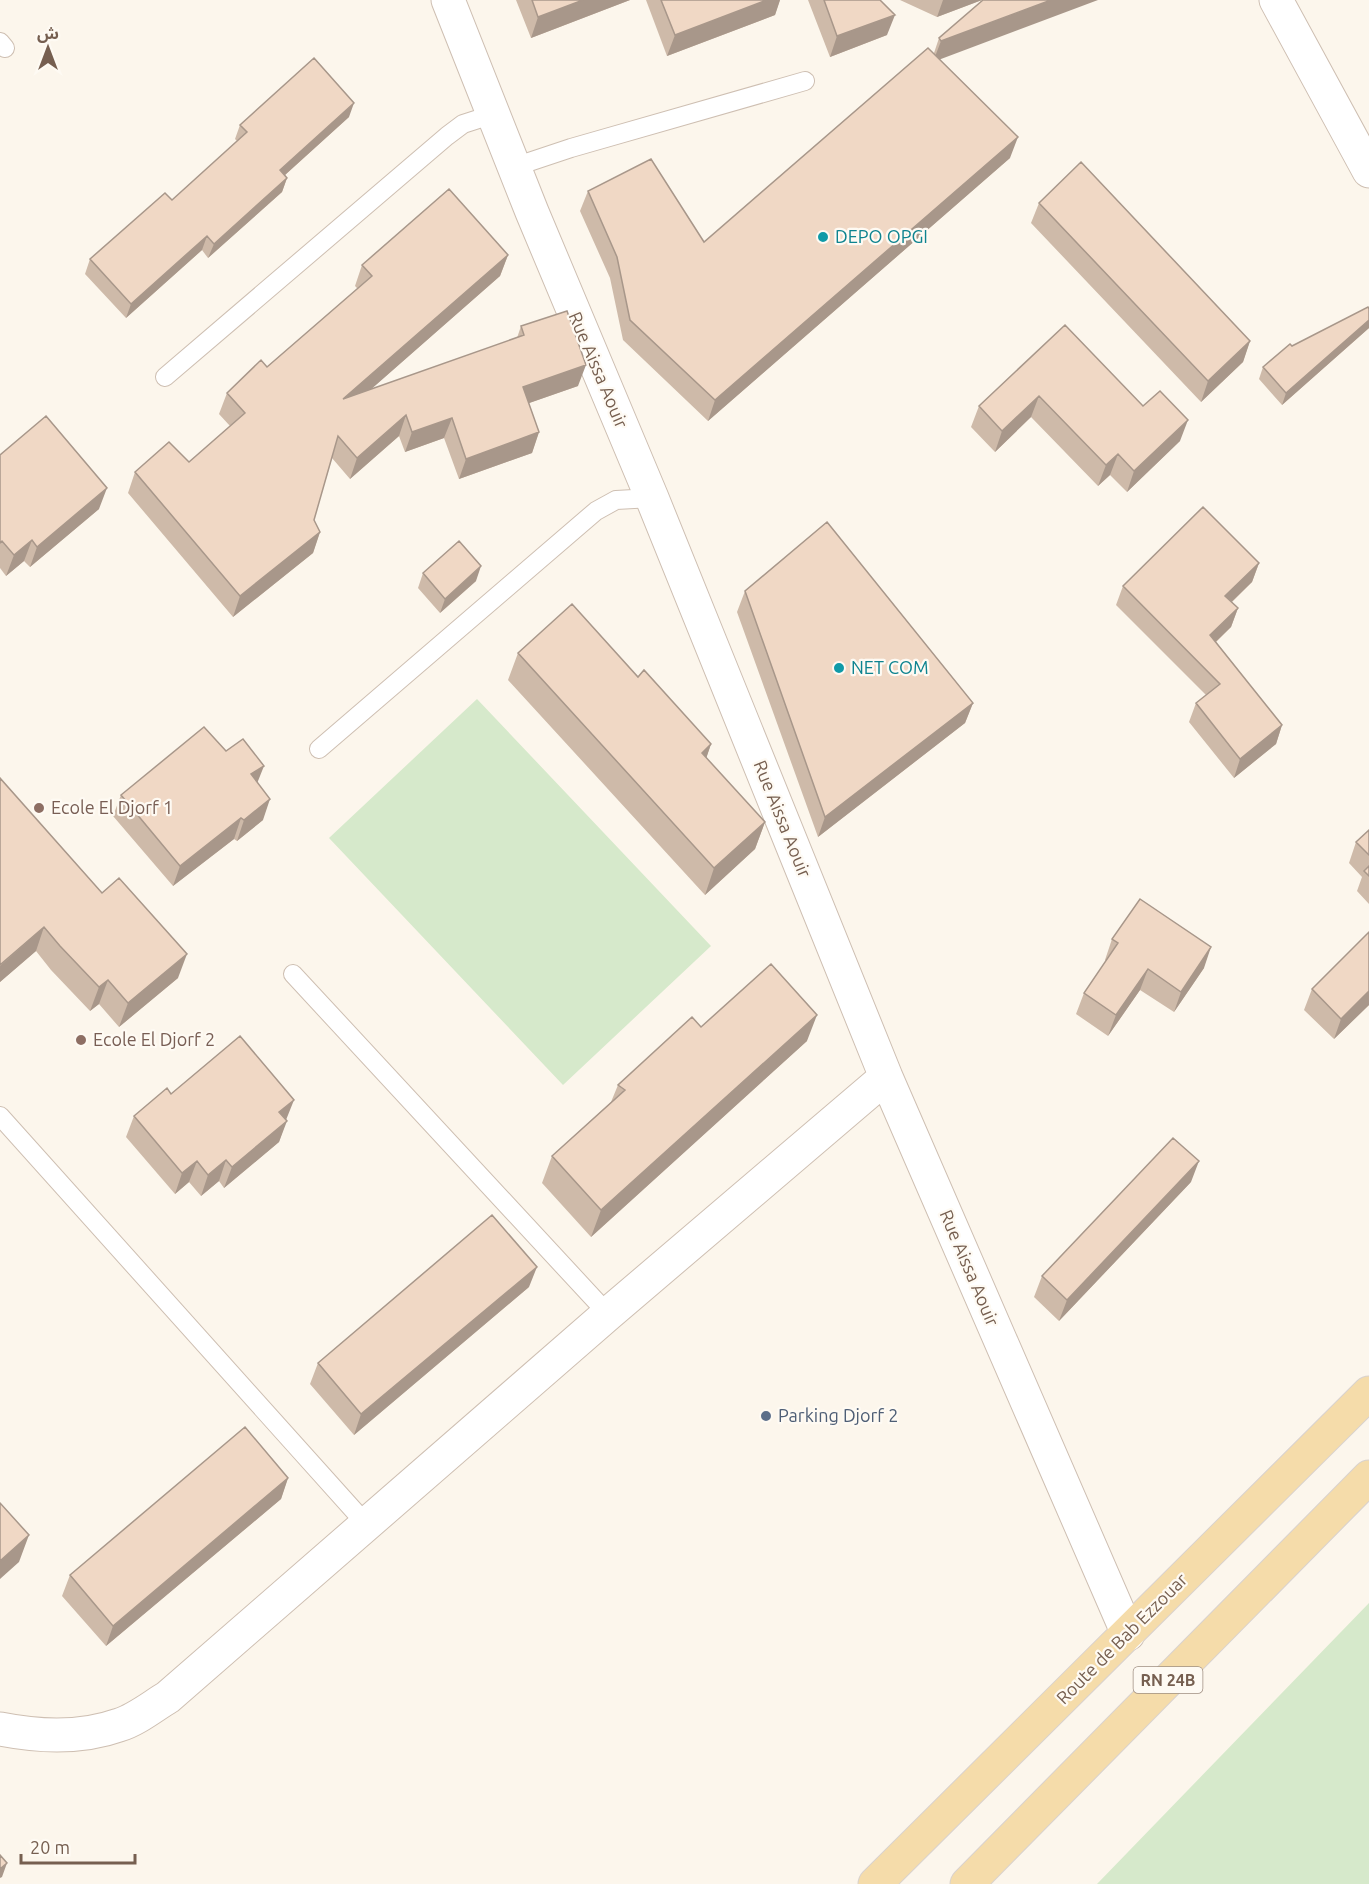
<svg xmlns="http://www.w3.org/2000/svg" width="1369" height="1884" font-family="Ubuntu,'Noto Sans Arabic',sans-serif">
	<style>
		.green { fill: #d6e9cb }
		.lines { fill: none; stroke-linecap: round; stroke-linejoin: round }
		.service-casing { stroke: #cebfb2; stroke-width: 20 }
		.minor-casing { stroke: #cebfb2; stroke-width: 35 }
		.primary-casing { stroke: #d9d2ce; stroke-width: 35 }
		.service { stroke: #fff; stroke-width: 18 }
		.minor { stroke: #fff; stroke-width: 33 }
		.primary { stroke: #f5dcaa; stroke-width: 33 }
		.wall { fill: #cebaa9 }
		.shaded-wall { fill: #a8978a }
		.building { fill: #f0d8c5; stroke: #a8978a; stroke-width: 1.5 }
		.culture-dot { fill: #0f9aa8; stroke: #fefaf3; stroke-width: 2 }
		.education-dot { fill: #8d6e63; stroke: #fefaf3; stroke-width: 2 }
		.service-dot { fill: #5c6f8a; stroke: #fefaf3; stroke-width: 2 }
		.labels { text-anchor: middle; stroke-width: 4.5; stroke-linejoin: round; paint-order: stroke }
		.shield { fill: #fefaf3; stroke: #9f8e81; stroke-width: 1.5 }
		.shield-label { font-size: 16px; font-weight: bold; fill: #765f50 }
		.culture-label { font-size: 18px; fill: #0d838f; stroke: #fefaf3; text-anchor: start }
		.street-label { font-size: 18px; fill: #765f50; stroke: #fefaf3 }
		.education-label { font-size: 18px; fill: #785e54; stroke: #fefaf3; text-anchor: start }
		.service-label { font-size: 18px; fill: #4e5e75; stroke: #fefaf3; text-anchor: start }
	</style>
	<rect width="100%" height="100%" fill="#fcf6ec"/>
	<path class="green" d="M477,699L711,946L563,1085L329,838Z
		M1369,1603V1884H1097Z"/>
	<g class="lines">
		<g class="service-casing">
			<path id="service" d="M0,42L5,48
				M514,167L571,148L805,81
				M165,377L447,136L463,124L494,114
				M319,749L596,511L616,500L652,498
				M293,974L608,1314
				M0,1116L366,1524"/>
		</g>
		<g class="minor-casing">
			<path id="minor" d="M448,0L532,212L652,498L886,1077L1128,1634
				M1276,0L1369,171
				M0,1729C40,1737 80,1739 119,1725C136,1720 153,1706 168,1697L608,1314L886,1077"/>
		</g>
		<g class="primary-casing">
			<path id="primary" d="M875,1884L1369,1393
				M967,1884L1369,1477"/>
		</g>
		<use href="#service" class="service"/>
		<use href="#minor" class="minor"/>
		<use href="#primary" class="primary"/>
	</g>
	<path class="wall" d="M516,0H630L531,38Z
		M646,0H780L775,15L667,56Z
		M808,0H880L887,35L830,57Z
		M900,0H982L937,17Z
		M983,0L940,59L1010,158L708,421L623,340L610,278L580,211L588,191L704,242L934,53L939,38Z
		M349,117L285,175L287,178L282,192L208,258L202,250L126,318L85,274L90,259L172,200L237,141L235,139L240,125Z
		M1039,203L1250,341L1243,362L1201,402L1031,223Z
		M508,255L500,276L370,390L517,338L521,326L578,386L529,403L539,432L532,453L459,479L444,438L405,452L399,436L350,479L332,458L314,520L320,532L313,553L233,617L128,493L135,472L189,462L230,426L219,414L227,393L267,367L358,289L355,286L362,265Z
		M1369,309V328L1282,405L1259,379L1263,367L1292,346Z
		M1065,325L1143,406L1180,441L1127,492L1110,475L1098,486L1031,417L995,452L971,427L979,406Z
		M0,455L99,509L30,567L24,561L6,576L0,568Z
		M1259,563L1252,582L1232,602L1238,608L1231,627L1216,642L1282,725L1276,744L1234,778L1189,722L1196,703L1206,695L1116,605L1123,586Z
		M423,573L476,581L440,613L418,588Z
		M745,591L973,703L965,723L818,837L737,612Z
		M518,653L638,677L711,744L706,758L765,822L755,849L705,895L508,680Z
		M226,751L258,782L263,820L237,841L234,839L173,886L113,816L121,795Z
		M0,778L102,893L178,978L119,1027L99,1004L90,1011L51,970L36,951L0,982Z
		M1369,830V904L1357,891L1362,877L1349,863L1356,842Z
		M1369,932V1005L1334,1039L1304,1010L1312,989Z
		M1112,939L1204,968L1174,1012L1140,990L1108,1036L1076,1014L1084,993L1106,961L1105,960Z
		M701,1027L807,1041L591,1237L542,1183L552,1156L611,1102L618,1085Z
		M171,1094L286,1121L279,1142L224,1188L219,1181L201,1196L189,1182L175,1194L126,1137L134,1116Z
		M1191,1182L1059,1321L1034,1297L1042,1276Z
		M529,1287L354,1435L310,1384L318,1363Z
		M288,1478L281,1499L106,1646L62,1596L70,1575Z"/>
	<path class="shaded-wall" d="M583,0H630L531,38L538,17Z
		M767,0H780L775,15L667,56L675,35Z
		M943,0H982L937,17Z
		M1051,0H1098L933,62L941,41Z
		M895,15L887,35L830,57L837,36Z
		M354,103L349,117L275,184L280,170Z
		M1018,137L1010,158L708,421L715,400Z
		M287,178L282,192L208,258L214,244Z
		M207,236L202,250L126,318L131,304Z
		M508,255L500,276L336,420L343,399Z
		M1369,320V328L1282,405L1286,393Z
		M1250,341L1243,362L1201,402L1208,381Z
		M586,365L578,386L515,408L523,387Z
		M1039,396L1031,417L995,452L1002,431Z
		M406,415L399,436L350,479L357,458Z
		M452,418L444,438L405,452L412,432Z
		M1188,420L1180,441L1127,492L1134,471Z
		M539,432L532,453L459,479L466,459Z
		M1118,454L1110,475L1098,486L1106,465Z
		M107,488L99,509L30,567L37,547Z
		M320,532L313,553L233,617L240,596Z
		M32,540L24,561L6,576L14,555Z
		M1259,563L1252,582L1218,615L1225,596Z
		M481,566L476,581L440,613L445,599Z
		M1238,608L1231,627L1203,654L1210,635Z
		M973,703L965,723L818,837L825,817Z
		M1282,725L1276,744L1234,778L1240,759Z
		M711,744L702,771V753Z
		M264,766L256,786L251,774Z
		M270,799L263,820L237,841L244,820Z
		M241,818L234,839L173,886L180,866Z
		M765,822L755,849L705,895L714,868Z
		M44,927L36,951L0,982V966Z
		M1211,947L1204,968L1174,1012L1181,992Z
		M187,954L178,978L119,1027L128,1003Z
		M1148,969L1140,990L1108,1036L1116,1015Z
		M108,980L99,1004L90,1011L99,987Z
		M1369,991V1005L1334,1039L1341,1019Z
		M817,1015L807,1041L591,1237L601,1210Z
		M294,1100L286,1120L279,1112Z
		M287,1121L279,1142L224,1188L232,1167Z
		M226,1160L219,1181L201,1196L208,1175Z
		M197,1161L189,1182L175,1194L182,1173Z
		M1199,1161L1191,1182L1059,1321L1067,1300Z
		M537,1267L529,1287L354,1435L361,1414Z
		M288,1478L281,1499L106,1646L113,1626Z
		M29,1535L19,1562L0,1579V1561Z
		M7,1863L2,1877L0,1878V1869Z"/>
	<path class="building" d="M532,0H583L538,17Z
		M661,0H767L675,35Z
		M824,0H880L895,15L837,36Z
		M983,0H1051L941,41L939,38Z
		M928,48L1018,137L715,400L630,320L617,257L588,191L651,159L704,242Z
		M314,58L354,103L280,170L287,178L214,244L207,236L131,304L90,259L165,193L172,200L247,132L240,125Z
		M1081,162L1250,341L1208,381L1039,203Z
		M449,189L508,255L343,399L524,335L521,326L567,311L586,365L523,387L539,432L466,459L452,418L412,432L406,415L357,458L338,436L314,520L320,532L240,596L135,472L169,442L189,462L245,413L227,393L261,360L267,367L372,276L362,265Z
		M1368,307L1369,309V320L1286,393L1263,367L1290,344L1292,346Z
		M1065,325L1143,406L1160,391L1188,420L1134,471L1118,454L1106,465L1039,396L1002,431L979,406Z
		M46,416L107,488L37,547L32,540L14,555L2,541L0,543V455Z
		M1203,507L1259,563L1225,596L1238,608L1210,635L1282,725L1240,759L1196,703L1220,684L1123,586Z
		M827,522L973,703L825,817L745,591Z
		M459,541L481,566L445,599L423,573Z
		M572,604L638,677L644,670L711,744L702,753L765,822L714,868L518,653Z
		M204,727L226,751L243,739L264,766L251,774L270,799L244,820L241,818L180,866L121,795Z
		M0,778L102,893L119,878L187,954L128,1003L108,980L99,987L60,946L44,927L0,965Z
		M1369,830V855L1356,842Z
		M1369,866V876L1364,871Z
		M1140,899L1211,947L1181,992L1148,969L1116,1015L1084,993L1118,943L1112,939Z
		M1369,932V991L1341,1019L1312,989Z
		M771,964L817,1015L601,1210L552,1156L625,1090L618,1085L692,1017L701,1027Z
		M240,1036L294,1100L279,1112L287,1121L232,1167L226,1160L208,1175L197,1161L182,1173L134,1116L167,1088L171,1094Z
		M1173,1138L1199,1161L1067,1300L1042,1276Z
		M492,1215L537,1267L361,1414L318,1363Z
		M245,1427L288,1478L113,1626L70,1575Z
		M0,1503L29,1535L0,1561Z
		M0,1855L7,1863L0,1869Z"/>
	<g class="culture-dot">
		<circle cx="823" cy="237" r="6"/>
		<circle cx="839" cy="668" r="6"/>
	</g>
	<g class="education-dot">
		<circle cx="39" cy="808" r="6"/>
		<circle cx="81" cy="1040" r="6"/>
	</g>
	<circle class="service-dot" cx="766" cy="1416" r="6"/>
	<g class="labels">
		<rect class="shield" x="1133.5" y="1667" width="69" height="26" rx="4.5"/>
		<g class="shield-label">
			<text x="1168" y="1686">RN 24B</text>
		</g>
		<g class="culture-label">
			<text x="835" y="243">DEPO OPGI</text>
			<text x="851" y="674">NET COM</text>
		</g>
		<g class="street-label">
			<text transform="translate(598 370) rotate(67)" y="6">Rue Aissa Aouir</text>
			<text transform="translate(782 819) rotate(68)" y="6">Rue Aissa Aouir</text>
			<text transform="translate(969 1268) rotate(67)" y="6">Rue Aissa Aouir</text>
			<text transform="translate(1122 1639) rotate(-45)" y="6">Route de Bab Ezzouar</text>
		</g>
		<g class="education-label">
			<text x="51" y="814">Ecole El Djorf 1</text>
			<text x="93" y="1046">Ecole El Djorf 2</text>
		</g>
		<g class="service-label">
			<text x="778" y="1422">Parking Djorf 2</text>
		</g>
	</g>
	<g transform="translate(48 48)" stroke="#fefaf3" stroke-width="4.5" paint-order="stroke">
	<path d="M0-4.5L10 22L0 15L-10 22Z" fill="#765f50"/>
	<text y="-9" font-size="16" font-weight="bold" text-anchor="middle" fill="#765f50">ش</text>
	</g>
	<path d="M21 1854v9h114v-9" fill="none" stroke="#765f50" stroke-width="3"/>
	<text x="30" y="1854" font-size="18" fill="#765f50" stroke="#fefaf3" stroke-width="4.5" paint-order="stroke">20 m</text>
</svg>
